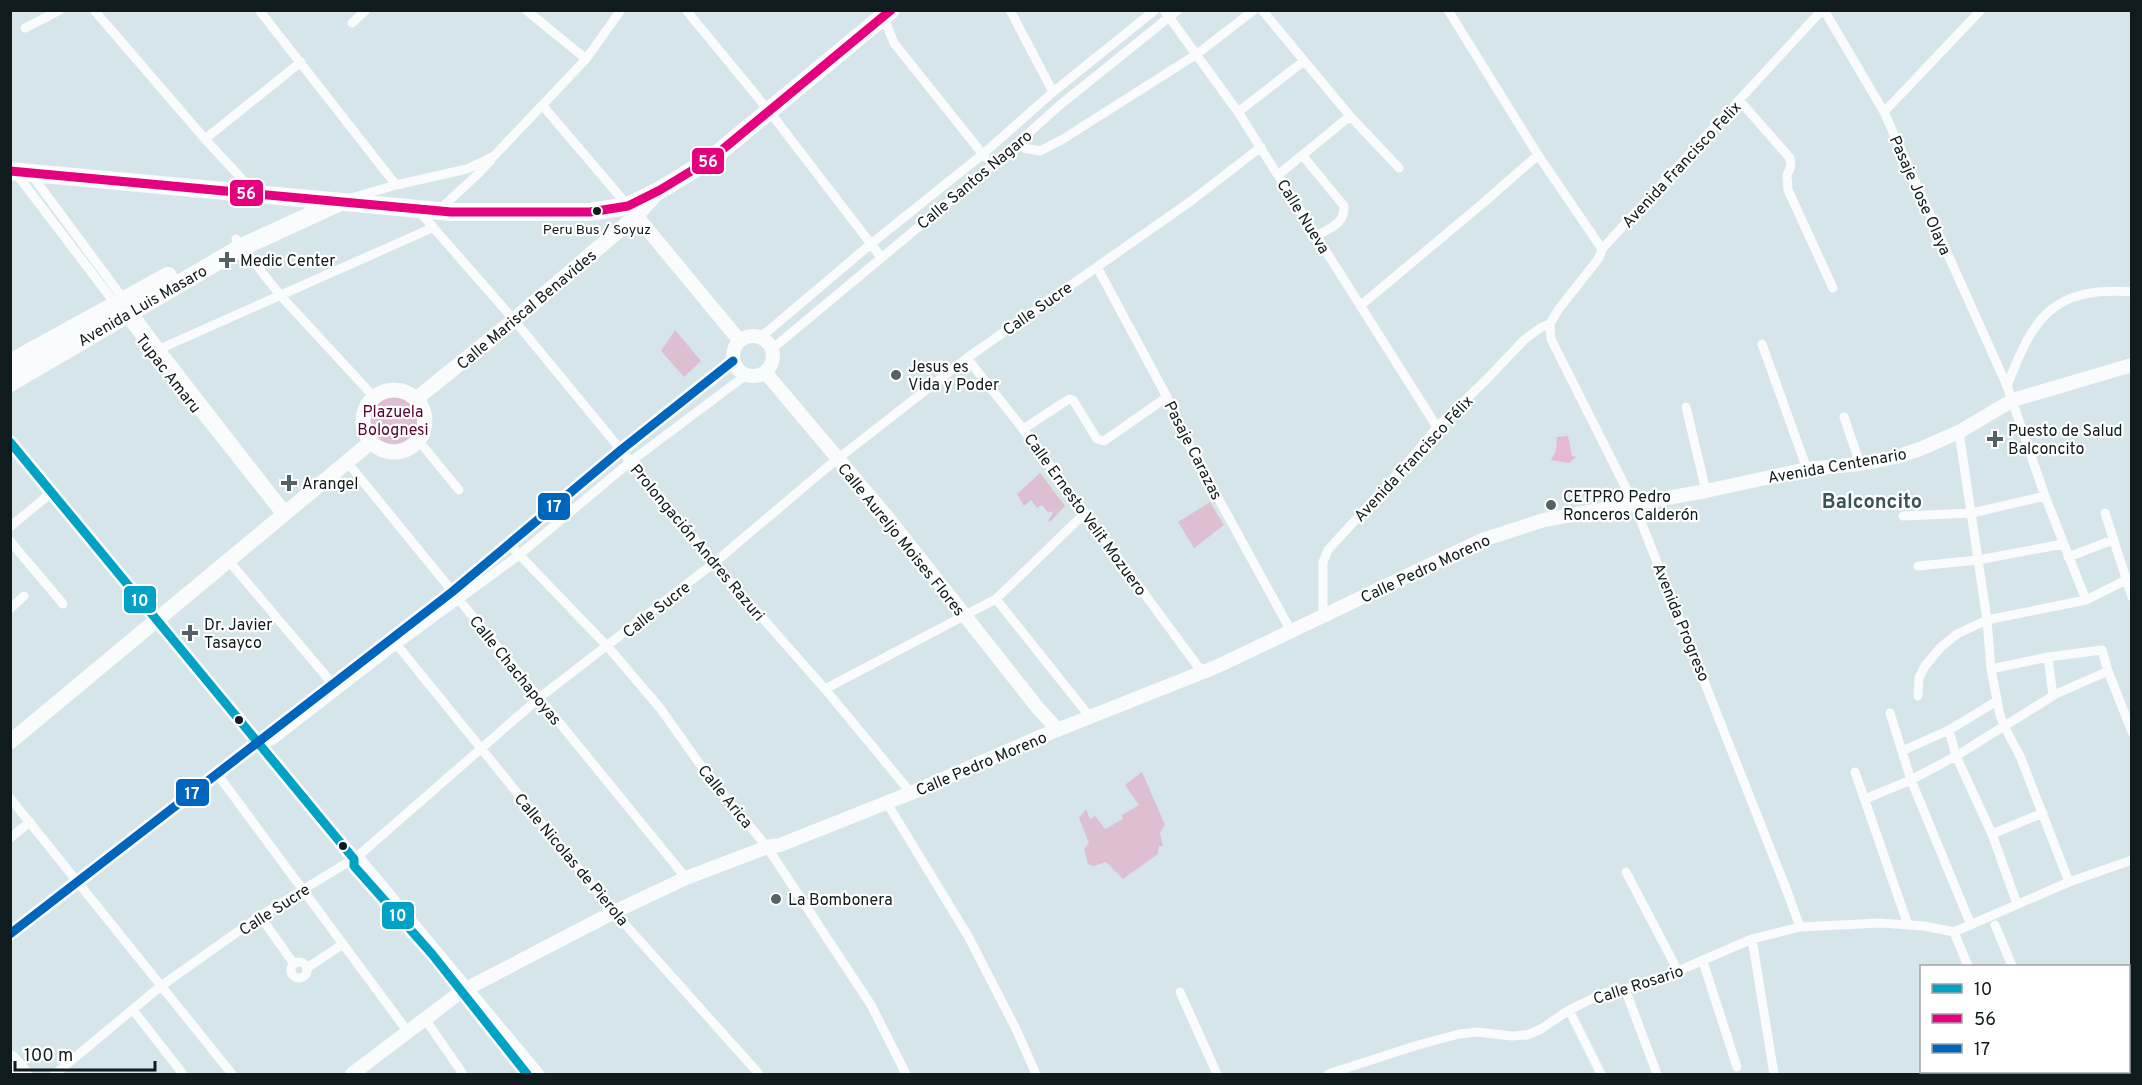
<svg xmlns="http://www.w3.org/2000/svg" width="2142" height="1085" font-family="Overpass,sans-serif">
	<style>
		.green { fill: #debfd1 }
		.forest { fill: #e7b8d1 }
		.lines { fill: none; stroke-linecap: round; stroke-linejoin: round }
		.street { stroke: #f9fbfc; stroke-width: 9 }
		.secondary { stroke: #f9fbfc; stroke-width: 14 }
		.primary { stroke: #f9fbfc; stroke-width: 15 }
		.highway { stroke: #f9fbfc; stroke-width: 18 }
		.bus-1-casing { stroke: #fff; stroke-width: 14 }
		.bus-2-casing { stroke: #fff; stroke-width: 14 }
		.bus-3-casing { stroke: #fff; stroke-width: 14 }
		.bus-1 { stroke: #01a2c5; stroke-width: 9 }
		.bus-2 { stroke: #e5007d; stroke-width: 9 }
		.bus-3 { stroke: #0065bd; stroke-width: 9 }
		.bus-dot { fill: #101b1d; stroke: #fff; stroke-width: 2 }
		.poi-dot { fill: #556264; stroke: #fff; stroke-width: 2 }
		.labels { text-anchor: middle; stroke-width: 4.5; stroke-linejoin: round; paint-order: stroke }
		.bus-label { font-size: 14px; fill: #101b1d; stroke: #fff }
		.street-label { font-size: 16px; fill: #101b1d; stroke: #fff }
		.poi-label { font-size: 16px; fill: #101b1d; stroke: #fff; text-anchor: start }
		.park-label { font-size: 16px; fill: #570033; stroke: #fff }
		.quarter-label { font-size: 20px; font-weight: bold; fill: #3a555a; stroke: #fff }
		.line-badge { stroke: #fff; stroke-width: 2 }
		.badge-label { font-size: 16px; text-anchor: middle; font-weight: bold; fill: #fff }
	</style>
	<rect width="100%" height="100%" fill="#d5e5e9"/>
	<path class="green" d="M675,330L701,361L684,377L661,351Z
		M369 420a24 24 0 1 1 48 0a24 24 0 1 1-48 0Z
		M1040,473L1065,506L1050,522L1048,521L1053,513L1051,511L1048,513L1042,505L1037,508L1031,500L1024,506L1017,494Z
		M1210,502L1224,525L1194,548L1178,522Z
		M1142,772L1165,825L1160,833L1163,846H1159L1158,854L1123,879L1106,862L1094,866L1088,864L1084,849L1089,843L1079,818L1086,809L1090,819L1095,816L1105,829L1123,819L1122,815L1139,805L1125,785Z"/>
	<path class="forest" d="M1568,436L1572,456L1576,457L1569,463L1551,460L1556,451L1557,437Z"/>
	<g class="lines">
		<path class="street" d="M94,10L205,139L254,192
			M259,10L396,185
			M526,10L586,59
			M686,10L769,111L881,257
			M1010,10L1053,92
			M1164,10L1238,112L1437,427
			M1262,10L1350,116L1399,168
			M1448,10L1538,155L1602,249
			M1824,10L1884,112L2007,386
			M883,16L894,43L985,157
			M352,23L366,10
			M25,28L60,10
			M1739,100L1790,158L1791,166L1787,175L1788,190L1833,288
			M543,106L628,206
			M1238,112L1304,61
			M1884,112L1981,10
			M205,139L301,62
			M1018,143L1024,148L1040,151L1063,139L1197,54L1254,10
			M1303,156L1344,206C1345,224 1330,228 1316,236
			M15,172L152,352L282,516
			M31,174L159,347L287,512
			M1278,175L1350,116
			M351,198L396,185L467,169L494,156L586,59L621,10
			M418,210L514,320L714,563L825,689L911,793
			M439,210L478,174L491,160
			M236,239L280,295L374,397
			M1097,267L1167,397L1183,434L1291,631
			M1360,306L1482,204L1538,155
			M1550,324L1551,339L1634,504L1787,891L1800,927
			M1550,324L1558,310L1599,258L1602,249L1822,10
			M761,337L872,243L983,154L1053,92L1155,10
			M1762,344L1807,469
			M772,349L993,165L1060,105L1178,10
			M155,351L432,228
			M967,358L1023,429L1202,672
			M1686,407L1706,491
			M1844,417L1860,464
			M1023,429L1069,399L1073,400L1097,439L1104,441L1167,397
			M1959,432L1987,620L1991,669L2000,715L2004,726L2020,756L2069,882
			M418,440L459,490
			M10,442L354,859V866L432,954L527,1074
			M347,462L686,878
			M2105,513L2132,597
			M1903,516L1972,513L2045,496
			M10,527L52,492
			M10,541L63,604
			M509,544L608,647L660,708L709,777L767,847L871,1005L906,1074
			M2068,557L2113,540
			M228,560L336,688
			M1918,566L1978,560L2063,544
			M996,599L1090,717
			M2086,600L2045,496L2007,386C2033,318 2052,286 2132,292
			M10,609L24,596
			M1323,616V562L1328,550L1410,460L1437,427L1486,380L1524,340L1540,328L1550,324
			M393,640L614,912L759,1074
			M2048,657L2053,696
			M1991,669L2048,657L2102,650L2108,671L2132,732
			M825,689L996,599L1085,513
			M1918,696L1919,678L1925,666L1941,647L1957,634L1987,620L2086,600L2132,577
			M1890,713L1911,780L1971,925
			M1949,730L1956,756L1992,834L2017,904
			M259,743L272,741L396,645L519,555L630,462L746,375
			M1902,751L1949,730L1997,701
			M1855,772L1908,925
			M218,775L408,1032
			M10,798L232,1074
			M1865,799L1911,780L1956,756L2056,694L2108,671
			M887,803L968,936L1016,1029L1036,1074
			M1992,834L2043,813
			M10,838L30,822
			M354,859H361L540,1074
			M1626,872L1678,971
			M260,916L294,964
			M1995,925L2012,966
			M1954,932L2069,882L2132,860
			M1954,932L1968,966
			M10,934L452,592L621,450L733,361
			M1752,939L1774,1074
			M1703,962L1737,1067
			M291 970a8 8 0 1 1 16 0a8 8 0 1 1-16 0Z
			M307,968L343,944
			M1625,989L1657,1074
			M1180,992L1217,1074
			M133,1010L183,1074
			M1569,1010L1601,1074
			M425,1019L463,1074
			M2009,1072L2010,1074
			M2056,1072L2058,1074
			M55,1074L161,986L260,916L358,856L539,698L714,563L831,464L967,358L1191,201L1261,147
			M1328,1074L1418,1045L1459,1034L1477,1032L1512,1036L1527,1035L1541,1029L1569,1010L1604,993L1625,989L1678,971L1752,939L1800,927L1880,923L1924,926L1954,932
			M1949,1074L1956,1072"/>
		<path class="secondary" d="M629,207L739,340
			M733 356a20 20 0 1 1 40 0a20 20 0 1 1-40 0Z
			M765,372L888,518L1037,707L1058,730
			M352,1074L462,991L614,912L686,878L767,847L780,845L911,793L1042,736L1218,666L1482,540L1544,520L1706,491L1807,469L1860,464L1896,457L1920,449L1959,432L2013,400L2132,365"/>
		<path class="primary" d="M363 421a31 31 0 1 1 62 0a31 31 0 1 1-62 0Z
			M416,399L514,320L637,215L657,193
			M10,742L371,442"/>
		<path class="highway" d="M10,171L451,212H590L628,206L660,190L711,159L891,10
			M10,363L168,276
			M10,383L242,247L340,202
			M10,1059L23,1074"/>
		<g class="bus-1-casing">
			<path id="bus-1" d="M10,442L354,859V866L432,954L527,1074"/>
		</g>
		<g class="bus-2-casing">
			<path id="bus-2" d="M10,171L451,212H590L628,206L660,190L711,159L891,10"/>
		</g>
		<g class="bus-3-casing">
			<path id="bus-3" d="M10,934L452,592L621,450L733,361"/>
		</g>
		<use href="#bus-1" class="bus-1"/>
		<use href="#bus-2" class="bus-2"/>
		<use href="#bus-3" class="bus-3"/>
	</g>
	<g class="bus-dot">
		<circle cx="597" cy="211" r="5"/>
		<circle cx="239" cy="720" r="5"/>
		<circle cx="343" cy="846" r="5"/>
	</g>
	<g class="poi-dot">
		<path d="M224 251h6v6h6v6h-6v6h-6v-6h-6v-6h6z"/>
		<circle cx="896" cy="375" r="6"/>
		<path d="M1992 430h6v6h6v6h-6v6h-6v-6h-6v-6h6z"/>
		<path d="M286 474h6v6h6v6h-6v6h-6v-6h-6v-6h6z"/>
		<circle cx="1551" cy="505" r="6"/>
		<path d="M187 624h6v6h6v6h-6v6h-6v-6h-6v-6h6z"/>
		<circle cx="776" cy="899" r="6"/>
	</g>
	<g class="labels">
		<g class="bus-label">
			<text x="597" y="234">Peru Bus / Soyuz</text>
		</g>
		<g class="street-label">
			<text transform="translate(1681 164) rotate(-47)" y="6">Avenida Francisco Felix</text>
			<text transform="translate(974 179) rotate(-40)" y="6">Calle Santos Nagaro</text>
			<text transform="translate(1921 195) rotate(66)" y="6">Pasaje Jose Olaya</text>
			<text transform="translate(1304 216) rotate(58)" y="6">Calle Nueva</text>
			<text transform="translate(142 305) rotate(-30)" y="6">Avenida Luis Masaro</text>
			<text transform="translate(1037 308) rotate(-35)" y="6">Calle Sucre</text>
			<text transform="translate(526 309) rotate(-40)" y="6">Calle Mariscal Benavides</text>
			<text transform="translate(169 373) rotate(52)" y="6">Tupac Amaru</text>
			<text transform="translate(1194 450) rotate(63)" y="6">Pasaje Carazas</text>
			<text transform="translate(1413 458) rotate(-47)" y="6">Avenida Francisco Félix</text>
			<text transform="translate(1837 465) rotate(-10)" y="6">Avenida Centenario</text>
			<text transform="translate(1086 514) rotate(54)" y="6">Calle Ernesto Velit Mozuero</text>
			<text transform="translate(902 539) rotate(51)" y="6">Calle Aureljo Moises Flores</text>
			<text transform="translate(698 542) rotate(50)" y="6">Prolongación Andres Razuri</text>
			<text transform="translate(1425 568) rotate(-25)" y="6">Calle Pedro Moreno</text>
			<text transform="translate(656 609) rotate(-38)" y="6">Calle Sucre</text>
			<text transform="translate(1682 622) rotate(68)" y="6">Avenida Progreso</text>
			<text transform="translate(516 670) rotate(51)" y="6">Calle Chachapoyas</text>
			<text transform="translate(981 763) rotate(-23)" y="6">Calle Pedro Moreno</text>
			<text transform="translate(726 796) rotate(51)" y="6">Calle Arica</text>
			<text transform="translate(572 859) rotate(50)" y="6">Calle Nicolas de Pierola</text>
			<text transform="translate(274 909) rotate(-33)" y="6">Calle Sucre</text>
			<text transform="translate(1638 984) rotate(-18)" y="6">Calle Rosario</text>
		</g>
		<g class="poi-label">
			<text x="240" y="266">Medic Center</text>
			<text x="908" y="372">Jesus es<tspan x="908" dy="18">Vida y Poder</tspan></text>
			<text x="2008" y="436">Puesto de Salud<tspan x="2008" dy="18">Balconcito</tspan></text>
			<text x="302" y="489">Arangel</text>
			<text x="1563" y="502">CETPRO Pedro<tspan x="1563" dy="18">Ronceros Calderón</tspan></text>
			<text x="204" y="630">Dr. Javier<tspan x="204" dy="18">Tasayco</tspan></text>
			<text x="788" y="905">La Bombonera</text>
		</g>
		<g class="park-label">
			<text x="393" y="417">Plazuela<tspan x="393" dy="18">Bolognesi</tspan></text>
		</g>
		<g class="quarter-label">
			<text x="1872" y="508">Balconcito</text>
		</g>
	</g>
	<g class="line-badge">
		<rect x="691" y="147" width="34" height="28" rx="6" fill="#e5007d"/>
		<rect x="229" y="179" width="35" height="28" rx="6" fill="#e5007d"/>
		<rect x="537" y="492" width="34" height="29" rx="6" fill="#0065bd"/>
		<rect x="123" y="585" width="34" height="29" rx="6" fill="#01a2c5"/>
		<rect x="175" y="778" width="35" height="29" rx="6" fill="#0065bd"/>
		<rect x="381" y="901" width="34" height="29" rx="6" fill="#01a2c5"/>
	</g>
	<g class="badge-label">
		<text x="708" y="167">56</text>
		<text x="246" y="199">56</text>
		<text x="554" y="512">17</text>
		<text x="140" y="606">10</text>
		<text x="192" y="799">17</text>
		<text x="398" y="921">10</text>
	</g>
	<rect width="2142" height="1085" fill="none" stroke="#101b1d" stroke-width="24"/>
	<rect x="1920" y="965" width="210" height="108" fill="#ffffff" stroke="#9fa4a5" stroke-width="1.5"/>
	<rect x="1932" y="984" width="30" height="9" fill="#01a2c5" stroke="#9fa4a5" stroke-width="1.5"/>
	<text x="1974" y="995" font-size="18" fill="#101b1d">10</text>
	<rect x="1932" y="1014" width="30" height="9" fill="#e5007d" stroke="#9fa4a5" stroke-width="1.5"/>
	<text x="1974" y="1025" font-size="18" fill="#101b1d">56</text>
	<rect x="1932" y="1044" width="30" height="9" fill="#0065bd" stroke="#9fa4a5" stroke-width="1.5"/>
	<text x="1974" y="1055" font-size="18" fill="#101b1d">17</text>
	<path d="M15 1061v9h140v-9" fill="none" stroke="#101b1d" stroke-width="3"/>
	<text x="24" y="1061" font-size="18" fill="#101b1d" stroke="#ffffff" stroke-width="4.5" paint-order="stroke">100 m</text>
</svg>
